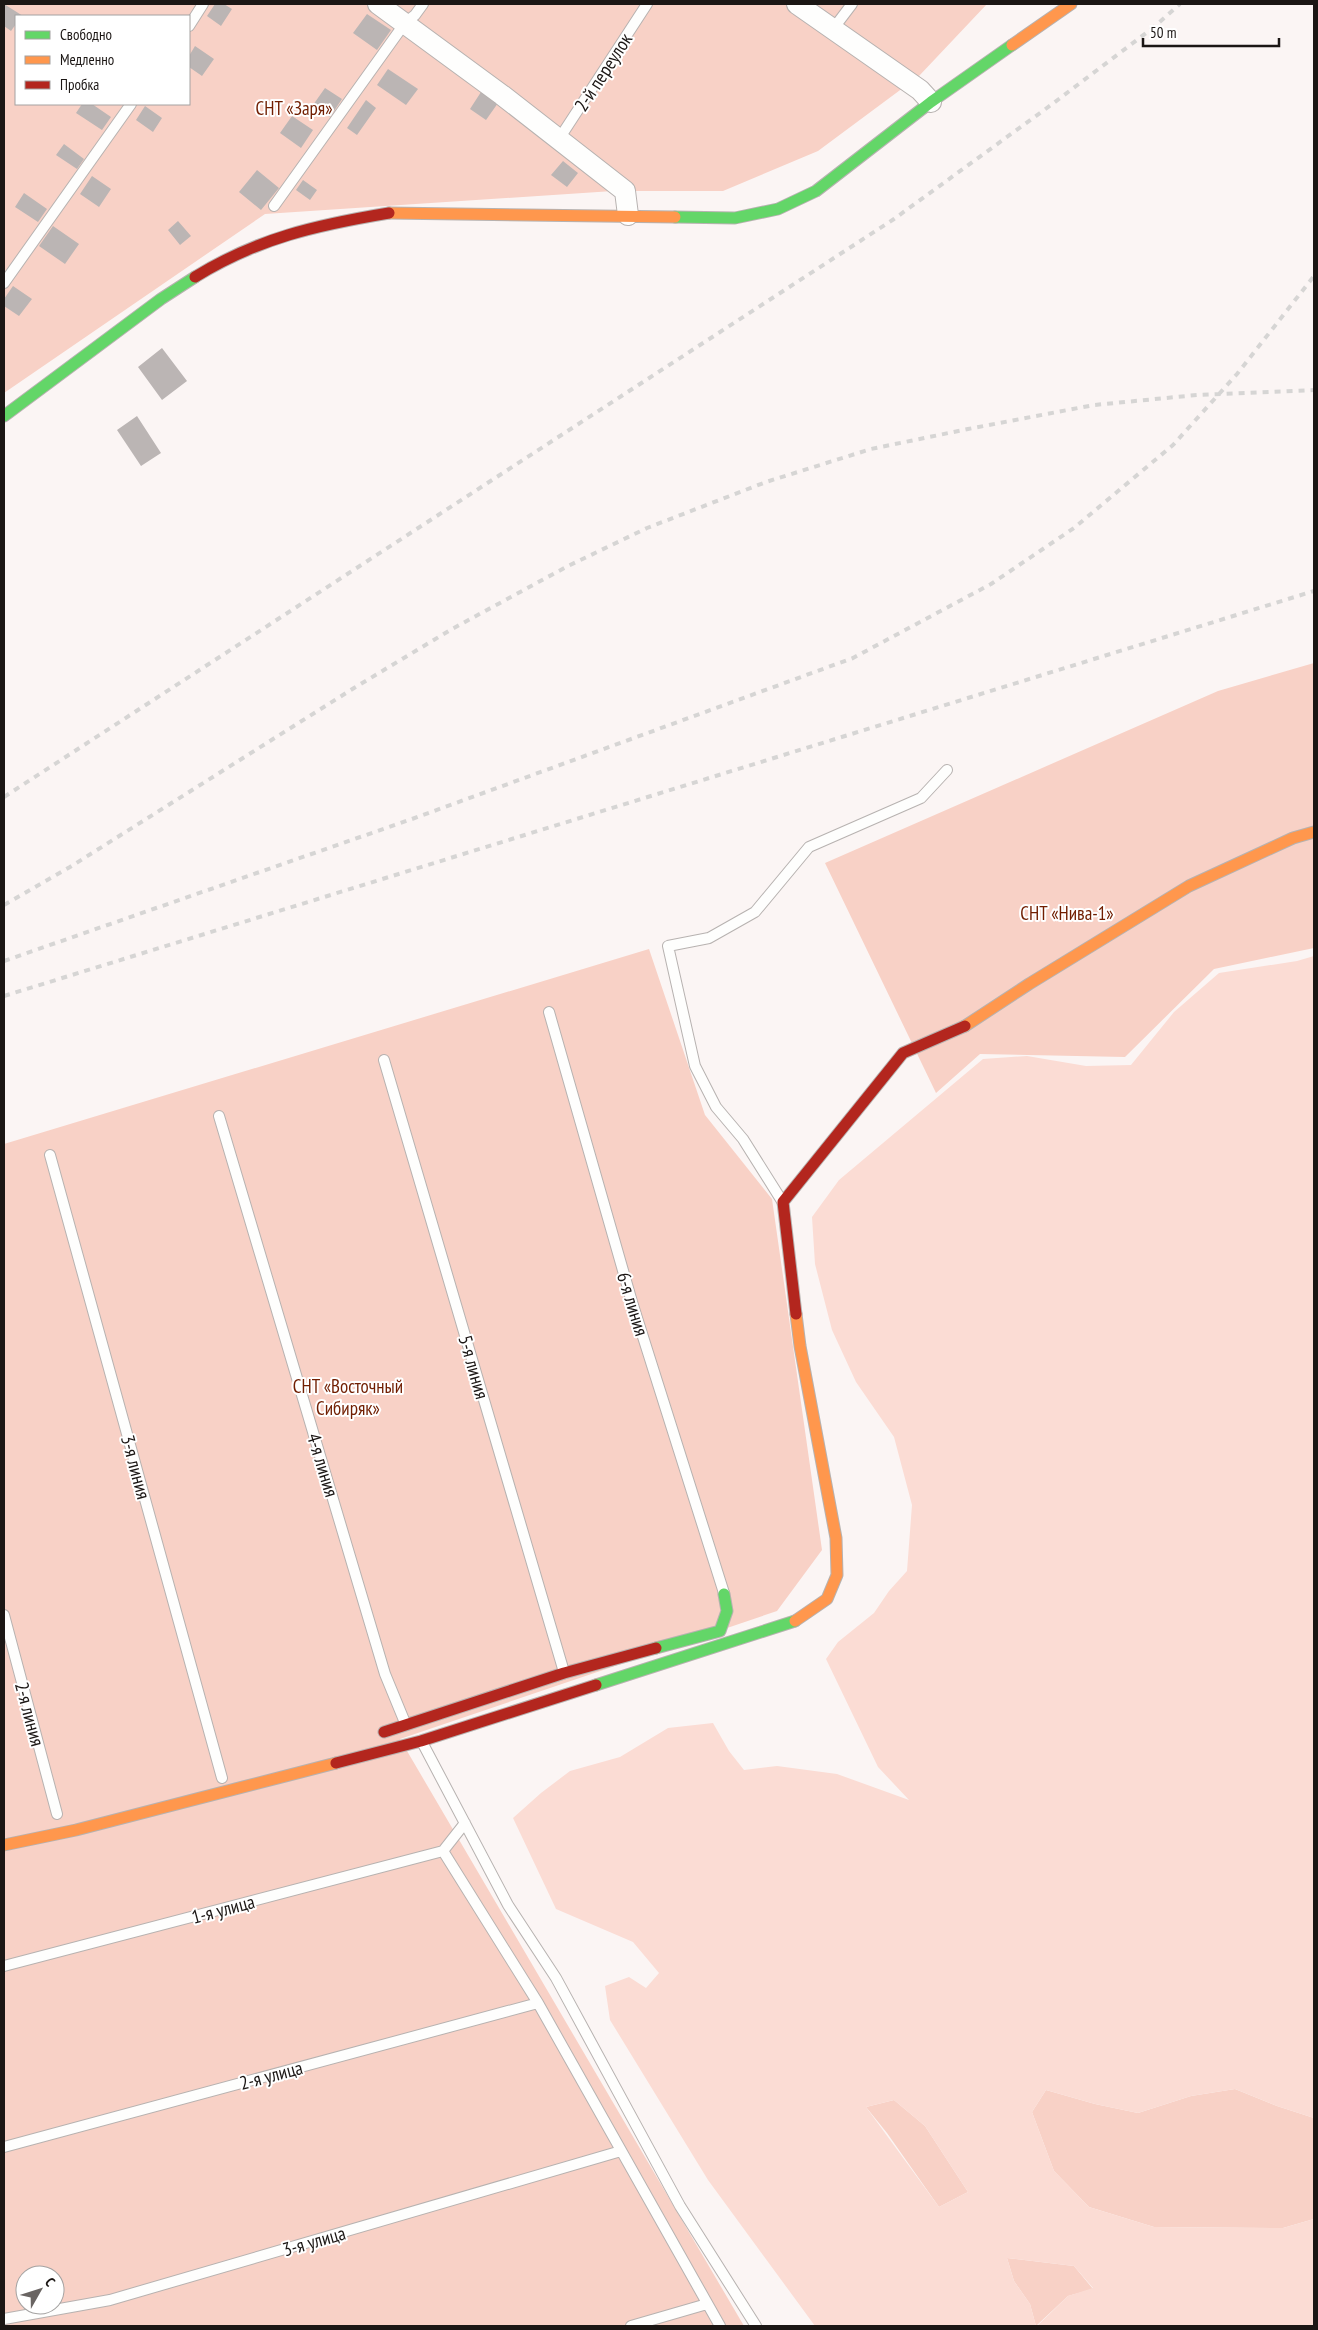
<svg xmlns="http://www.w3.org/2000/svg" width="1318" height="2330" font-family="'PT Sans Narrow',sans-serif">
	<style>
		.green { fill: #f8d1c6; fill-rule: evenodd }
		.water { fill: #fbdcd4; fill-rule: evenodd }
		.building { fill: #bbb5b4 }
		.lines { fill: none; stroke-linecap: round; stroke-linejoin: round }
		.lane-casing { stroke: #b7b2b0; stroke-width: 12 }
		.street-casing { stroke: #b7b2b0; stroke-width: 22 }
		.fast-casing { stroke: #b7b2b0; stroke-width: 13 }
		.slow-casing { stroke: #b7b2b0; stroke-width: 13 }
		.jam-casing { stroke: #b7b2b0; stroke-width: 13 }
		.lane { stroke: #fefefd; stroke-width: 10 }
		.street { stroke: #fefefd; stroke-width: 20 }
		.fast { stroke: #63d668; stroke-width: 11 }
		.slow { stroke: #ff974d; stroke-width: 11 }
		.jam { stroke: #b3261e; stroke-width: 11 }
		.rail { stroke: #d6d5d4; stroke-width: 4; stroke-dasharray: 6 6; stroke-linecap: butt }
		.labels { text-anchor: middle; stroke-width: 4; stroke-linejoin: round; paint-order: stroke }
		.street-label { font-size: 19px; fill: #1b1614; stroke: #fff }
		.park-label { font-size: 19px; fill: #711e01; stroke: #fff }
	</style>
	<rect width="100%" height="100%" fill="#fbf5f4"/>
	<path class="green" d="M4,4H987L919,76L818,151L723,191H613L265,214L4,393ZM16,16H189V104H16Z
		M1314,663V948L1214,969L1125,1057L980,1054L936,1093L825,863L1218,691Z
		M649,949L705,1115L772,1199L822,1550L777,1611L400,1739L744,2326H4V1144ZM25,2275H55V2305H25Z
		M1235,2089L1277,2106L1314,2118V2219L1283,2228L1154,2227L1089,2207L1054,2171L1032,2112L1046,2090L1095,2104L1138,2113L1191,2096Z
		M894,2100L925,2126L968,2192L939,2207L887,2133L866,2107Z
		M1007,2258L1074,2266L1093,2289L1068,2296L1036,2326L1030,2304L1014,2281Z"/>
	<path class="water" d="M1314,956V2118L1277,2106L1235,2089L1191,2096L1138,2113L1095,2104L1046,2090L1032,2112L1054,2171L1089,2207L1154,2227L1283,2228L1314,2219V2326H1037L1068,2296L1093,2288L1074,2266L1007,2258L1014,2281L1030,2304L1036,2326H815L708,2180L610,2020L605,1986L629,1977L646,1988L659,1973L633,1942L556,1909L513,1818L541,1793L570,1771L620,1757L668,1728L713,1723L729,1751L744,1770L777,1766L837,1774L909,1800L878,1767L826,1659L838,1642L874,1613L889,1591L907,1571L912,1505L894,1437L856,1382L832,1330L815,1264L812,1217L839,1180L983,1059L1027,1056L1086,1066L1131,1065L1174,1012L1219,973L1297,961ZM894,2100L925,2126L968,2192L939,2207L866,2107Z"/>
	<path class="building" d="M4,4L23,16H16V24L11,31L4,26Z
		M215,4H224L232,9L221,26L207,16Z
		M367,14L391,30L377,50L353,33Z
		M195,46L214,59L202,76L189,67V56Z
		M388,69L418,89L406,105L377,85Z
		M325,88L342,99L330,117L313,105Z
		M481,92L498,103L486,120L470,109Z
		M366,100L376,108L357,135L347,128Z
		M82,104H92L111,117L102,130L76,113Z
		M145,106L162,118L153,132L136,120Z
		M292,116L313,130L301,148L280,133Z
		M64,144L84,159L77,169L56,155Z
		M563,161L578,173L567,187L551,175Z
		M257,170L279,188L261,210L239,192Z
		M92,176L111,189L99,207L80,194Z
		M303,180L317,190L310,200L296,190Z
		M24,193L47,209L38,222L15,207Z
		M178,221L191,236L180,245L168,230Z
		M53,226L79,244L65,264L39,246Z
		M13,286L32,299L19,316L4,306V299Z
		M162,348L187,381L162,400L138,367Z
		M137,416L161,453L141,466L117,430Z"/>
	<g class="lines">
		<g class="lane-casing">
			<path id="lane" d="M189,26L203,4
				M833,29L852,4
				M559,139L647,4
				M274,206L405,23L415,15L423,4
				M4,283L131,104
				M549,1012L632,1302L724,1593
				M384,1060L564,1672
				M219,1116L385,1674L406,1725
				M50,1155L222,1778
				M782,1201L743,1139L716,1107L695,1066L668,946L709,938L755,912L809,847L921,798L947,770
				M4,1615L57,1814
				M422,1742L508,1905L556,1978L680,2206L756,2326
				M465,1823L443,1851L538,2003L720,2326
				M4,1966L443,1851
				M4,2147L538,2003
				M4,2319L110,2300L621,2151
				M631,2326L707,2304"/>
		</g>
		<g class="street-casing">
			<path id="street" d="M378,4L502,95L625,191L628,215
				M797,4L920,90L931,102"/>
		</g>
		<g class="fast-casing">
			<path id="fast" d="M675,217L735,218L778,209L816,191L931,102L1012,45
				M4,416L161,299L195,277
				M656,1648L720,1631L727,1611L724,1594
				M596,1685L795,1621"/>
		</g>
		<g class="slow-casing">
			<path id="slow" d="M1012,45L1071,4
				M389,213L675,217
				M965,1026L1029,984L1189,886L1293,838L1314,832
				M795,1621L827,1599L837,1575L836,1538L800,1346L796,1314
				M4,1845L76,1830L336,1763"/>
		</g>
		<g class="jam-casing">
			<path id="jam" d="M195,277C258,238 317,225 389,213
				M796,1314L783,1202L903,1053L965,1026
				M384,1732L564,1673L656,1648
				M336,1763L421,1741L596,1685"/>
		</g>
		<use href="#lane" class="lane"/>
		<use href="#street" class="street"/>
		<use href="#fast" class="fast"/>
		<use href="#slow" class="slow"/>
		<use href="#jam" class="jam"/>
		<path class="rail" d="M4,797L894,219L1051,105L1154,27L1180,4
			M4,905L70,867L354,688L452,629L568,566L647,528L766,482L871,449L968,429L1094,405L1197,395L1314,390
			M4,961L412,819L853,658L991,584L1074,528L1173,445L1237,374L1314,276
			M4,996L1314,591"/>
	</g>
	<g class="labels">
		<g class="street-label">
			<text transform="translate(603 72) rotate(-57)" y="7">2-й переулок</text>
			<text transform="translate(633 1304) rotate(73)" y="7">6-я линия</text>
			<text transform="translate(474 1367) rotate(74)" y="7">5-я линия</text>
			<text transform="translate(323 1465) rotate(73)" y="7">4-я линия</text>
			<text transform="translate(136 1467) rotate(75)" y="7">3-я линия</text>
			<text transform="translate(30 1714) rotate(75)" y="7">2-я линия</text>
			<text transform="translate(223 1909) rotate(-15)" y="7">1-я улица</text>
			<text transform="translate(271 2075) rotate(-15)" y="7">2-я улица</text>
			<text transform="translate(314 2241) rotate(-16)" y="7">3-я улица</text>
		</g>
		<g class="park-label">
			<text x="294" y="115">СНТ «Заря»</text>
			<text x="1067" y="920">СНТ «Нива-1»</text>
			<text x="348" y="1393">СНТ «Восточный<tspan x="348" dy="22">Сибиряк»</tspan></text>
		</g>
	</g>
	<rect width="1318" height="2330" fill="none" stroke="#1b1614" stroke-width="10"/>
	<rect x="15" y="15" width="175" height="90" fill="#ffffff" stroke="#a4a2a1"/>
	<rect x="25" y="31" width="25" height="8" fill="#63d668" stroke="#a4a2a1"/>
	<text x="60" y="40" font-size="15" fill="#1b1614">Свободно</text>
	<rect x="25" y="56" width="25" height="8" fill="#ff974d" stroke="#a4a2a1"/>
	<text x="60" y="65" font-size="15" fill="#1b1614">Медленно</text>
	<rect x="25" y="81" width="25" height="8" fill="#b3261e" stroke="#a4a2a1"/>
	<text x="60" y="90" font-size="15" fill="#1b1614">Пробка</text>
	<g transform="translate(40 2290) rotate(51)"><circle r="24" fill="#ffffff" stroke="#a4a2a1"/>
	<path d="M0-4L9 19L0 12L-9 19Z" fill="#696462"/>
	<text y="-8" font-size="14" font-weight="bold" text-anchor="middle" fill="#1b1614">С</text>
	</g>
	<path d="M1143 38v8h136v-8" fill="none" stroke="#1b1614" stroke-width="2.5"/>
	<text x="1150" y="38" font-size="15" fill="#1b1614" stroke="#ffffff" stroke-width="4" paint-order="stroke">50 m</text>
</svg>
